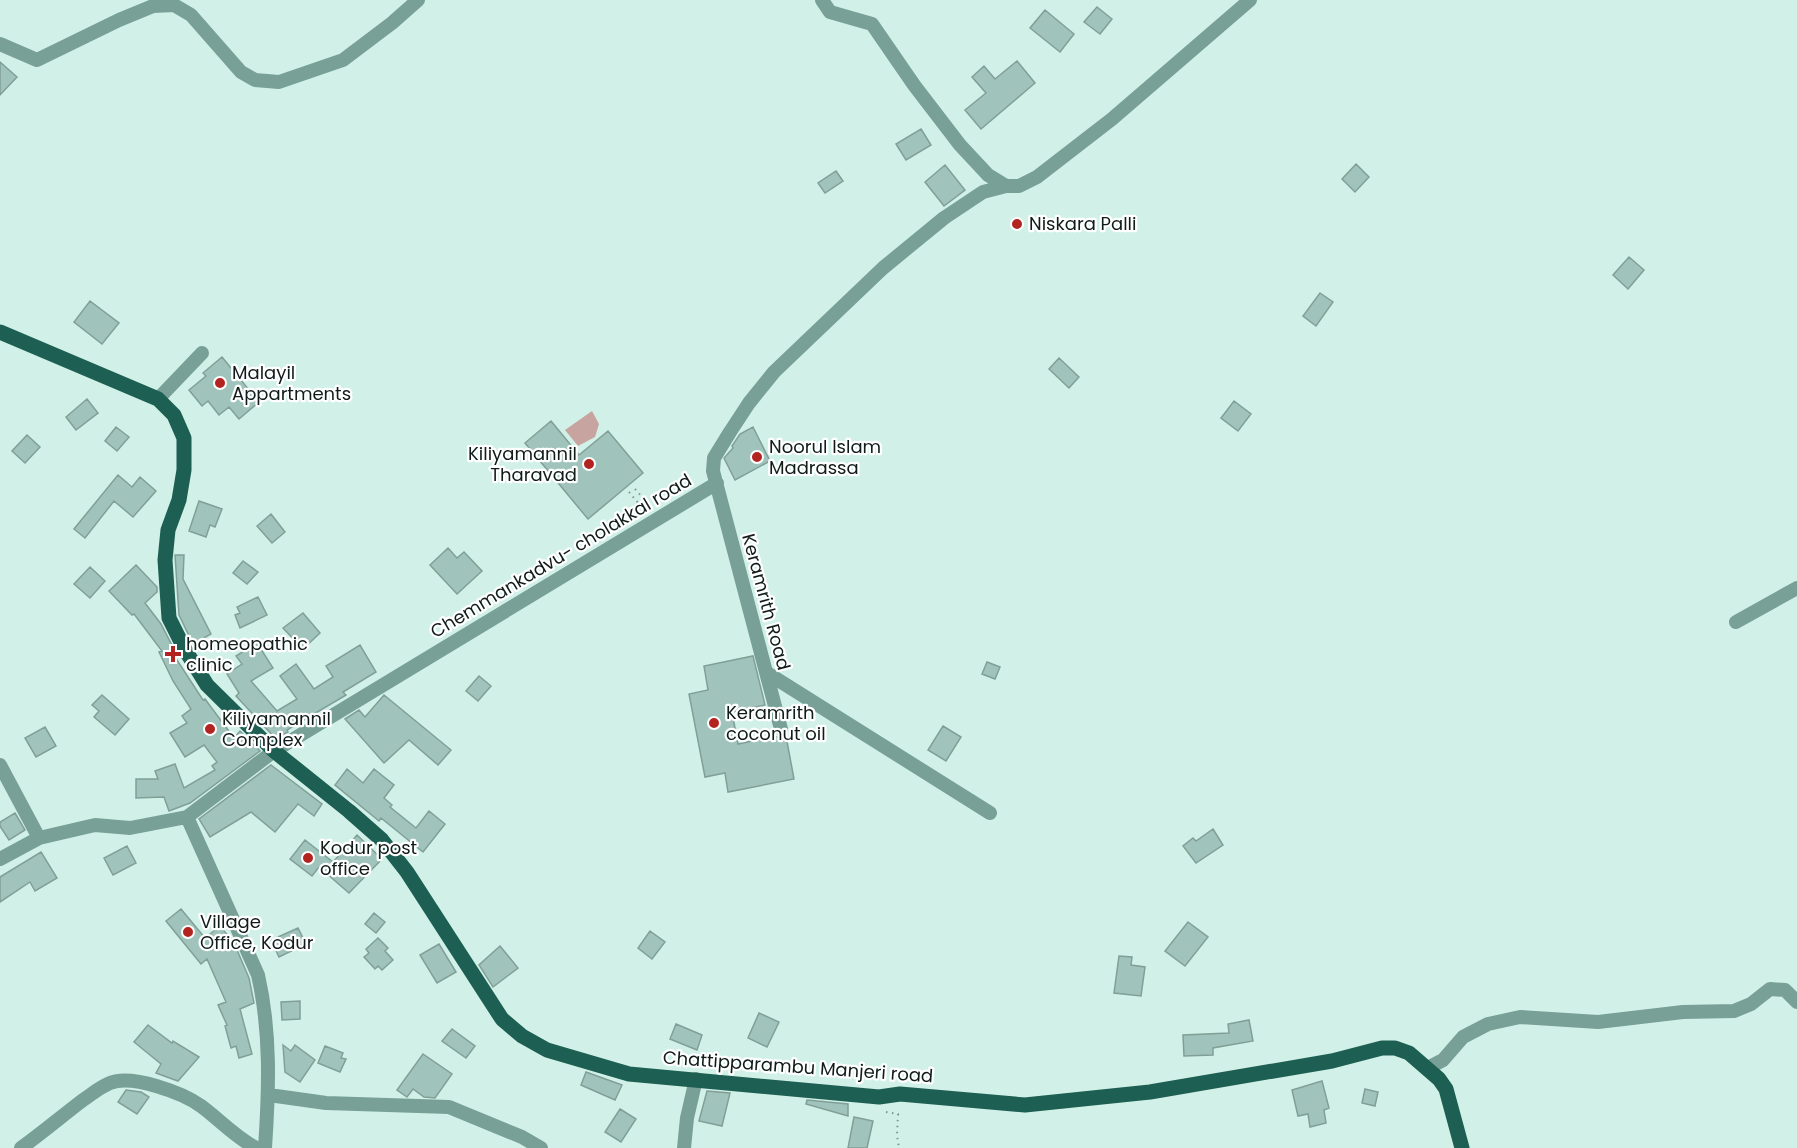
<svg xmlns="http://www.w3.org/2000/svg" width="1797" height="1148" font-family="Poppins,sans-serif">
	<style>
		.water { fill: #c7a49f }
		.building { fill: #a0c4bb; stroke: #809f97; stroke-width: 1.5 }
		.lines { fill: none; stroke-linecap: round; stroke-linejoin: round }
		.path { stroke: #7e958f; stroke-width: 2; stroke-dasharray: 1.5 4.5; stroke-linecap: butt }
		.minor { stroke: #78a096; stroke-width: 14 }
		.major { stroke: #1d5f52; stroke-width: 15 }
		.poi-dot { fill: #b3231f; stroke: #fff; stroke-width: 2 }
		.labels { text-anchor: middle; stroke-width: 4.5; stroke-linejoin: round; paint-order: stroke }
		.poi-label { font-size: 18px; fill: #101c19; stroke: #fff; text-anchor: start }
		.street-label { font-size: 18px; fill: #101c19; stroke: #fff }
	</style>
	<rect width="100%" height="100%" fill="#d1f1e8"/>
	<path class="water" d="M592,411L599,424L595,437L578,446L565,430Z"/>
	<path class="building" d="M1097,7L1112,19L1100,34L1084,22Z
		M1045,10L1074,34L1060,52L1030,28Z
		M1017,61L1035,83L981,129L965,110L986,93L972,77L984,66L995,79Z
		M0,62L17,77L0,95Z
		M921,129L931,145L906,160L896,144Z
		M1356,164L1369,177L1355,192L1342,179Z
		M945,165L965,190L944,206L925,182Z
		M836,171L843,181L825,193L818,183Z
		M1629,257L1644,270L1628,289L1613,275Z
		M1320,293L1333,302L1316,326L1303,316Z
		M90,301L119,323L102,344L74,322Z
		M222,357L259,402L239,419L229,407L219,415L208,401L202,406L189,390L206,376L203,373Z
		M1059,358L1079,377L1069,388L1049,369Z
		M87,399L98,413L76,430L66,417Z
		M1234,401L1251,414L1238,431L1221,418Z
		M551,421L579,455L608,431L643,473L588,519L525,443Z
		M116,427L129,437L117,451L105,441Z
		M753,427L770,461L735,480L724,458L733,448L732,446L740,434Z
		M27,435L40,447L25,463L12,451Z
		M118,475L132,487L140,477L156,491L133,517L114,501L85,538L74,529Z
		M199,501L222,509L215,527L210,525L206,537L189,531Z
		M271,514L285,532L272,543L257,526Z
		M448,548L457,558L464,552L482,571L457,594L430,565Z
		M175,555H184L183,579L211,634L193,644L179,615Z
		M243,561L258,572L247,584L233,573Z
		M136,565L157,587V592L145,603L161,624L176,653L173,654L203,700L205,699L234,738L240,731L260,751L190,803L169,811L164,797L136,798V779H158L155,771L175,764L184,788L215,770L212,766L217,762L204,745L185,757L170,733L187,723L182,716L191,709L173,681L159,652L162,651L134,614L132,615L109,591Z
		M90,567L105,581L90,598L74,584Z
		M258,597L267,615L240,628L235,615L240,613L237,607Z
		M303,613L320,633L303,649L283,628Z
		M257,643L273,668L251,681L277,711L297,699L280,676L296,664L314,689L333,677L326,666L360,645L376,672L343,692L346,695L287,730L288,732L276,739L236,696L239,693L227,674L242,664L236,656Z
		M753,656L765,705L732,712L738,744L775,736L779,738L786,736L794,779L728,792L725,773L705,777L689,694L708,690L704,666Z
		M987,662L1000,667L995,679L982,674Z
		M479,676L491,686L478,701L466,691Z
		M102,695L129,719L115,735L94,717L99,711L92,705Z
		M384,695L451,750L438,765L409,740L384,763L345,719L359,710L365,717Z
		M943,726L961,737L946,761L928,750Z
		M45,727L56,746L36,757L25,738Z
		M271,765L322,804L314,816L298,804L275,832L251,812L210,837L199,819Z
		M347,769L363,783L374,769L394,785L384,798L392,805L390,807L416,828L429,811L445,824L423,852L381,818L379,821L335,785Z
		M15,813L25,830L9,840L0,826V822Z
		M1213,829L1223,845L1196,863L1183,846L1193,838L1196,841Z
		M357,835L382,859L349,893L319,867L312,876L290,859L305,840L333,862Z
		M127,846L136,863L113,875L104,858Z
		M41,852L57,878L35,891L30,882L0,902V877Z
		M181,909L205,938L220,926L234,943L249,978L254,1003L240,1009L252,1054L239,1058L236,1046L231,1048L225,1026L227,1025L218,1005L226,1002L207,959L201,964L166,921Z
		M374,913L385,922L376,933L365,924Z
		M1188,922L1208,937L1185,966L1165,951Z
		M298,928L306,944L279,957L271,940Z
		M650,931L665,942L652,959L638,948Z
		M378,938L388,948L385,951L393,960L382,970L378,966L375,969L364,957L369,953L366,949Z
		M439,944L456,972L437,983L420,955Z
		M500,946L518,968L493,987L479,965Z
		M1119,956L1132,957L1131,965L1145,967L1141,996L1114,993Z
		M300,1001V1019L282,1020L281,1002Z
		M759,1013L779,1022L767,1047L748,1038Z
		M1249,1020L1253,1041L1213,1048V1055L1184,1056L1183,1035L1229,1033L1228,1024Z
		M676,1024L702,1035L697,1050L670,1039Z
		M148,1025L172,1043L173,1041L199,1057L178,1081L156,1073L161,1064L134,1042Z
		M452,1029L475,1046L466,1058L442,1041Z
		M283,1045L291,1051L295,1045L315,1060L300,1082L285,1072Z
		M325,1046L343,1053L341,1058L346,1059L340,1072L318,1063Z
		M423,1054L452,1074L435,1098L424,1097L413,1089L407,1097L397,1090Z
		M586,1072L622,1085L615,1100L581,1085Z
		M1322,1081L1329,1108L1324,1110L1326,1123L1310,1127L1308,1114L1298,1116L1292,1090Z
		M1365,1089L1378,1092L1375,1106L1362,1103Z
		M126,1090L141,1092L149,1097L137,1114L118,1102Z
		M707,1091L730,1093L722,1126L699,1121Z
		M807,1100L848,1104V1116L806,1104Z
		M620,1109L636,1119L621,1142L605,1132Z
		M854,1117L873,1121L867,1148H848Z"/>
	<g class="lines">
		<path class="path" d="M635,489L651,507
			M629,492L644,510
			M886,1112L898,1114L897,1135L899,1148"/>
		<path class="minor" d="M822,0L830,12L872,24L914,85L960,145L988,175L1006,186
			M0,44L37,60L119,20L153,6L174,5L191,15L241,72L255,80L279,82L343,60L392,23L418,0
			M158,399L202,353
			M1736,622L1797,588
			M767,673L990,813
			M781,729L713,471L714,458L730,432L749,403L774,372L883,268L944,218L983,192L1006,186H1019L1037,177L1112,119L1250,0
			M0,765L39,838
			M187,817L258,975C271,1032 269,1089 265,1148
			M0,859L39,838L95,825L130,828L187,817L274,751L717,483
			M1428,1068L1443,1060L1463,1037L1488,1024L1520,1017L1598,1022L1683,1012L1734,1011L1751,1004L1770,989L1785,990L1797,1002
			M269,1095L326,1103L449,1107L522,1137L541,1148
			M21,1148C42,1133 62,1116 83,1100C92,1094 100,1087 110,1083C132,1074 183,1093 201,1106C220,1120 235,1137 256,1148
			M684,1148L687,1118L696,1079"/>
		<path class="major" d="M0,332L158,399L174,415L184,438V470L179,500L168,530L165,560L169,618L184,648L207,685L274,751L349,811L382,840L407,872L502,1019L522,1036L547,1050L629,1074L879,1097L900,1094L1025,1105L1150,1092L1332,1061L1382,1048H1395L1409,1053L1439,1079L1446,1089L1462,1148"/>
	</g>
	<g class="poi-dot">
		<circle cx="1017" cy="224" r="6"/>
		<circle cx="220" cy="383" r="6"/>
		<circle cx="757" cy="457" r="6"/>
		<circle cx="589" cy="464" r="6"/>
		<path d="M170 645h6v6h6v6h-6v6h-6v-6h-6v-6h6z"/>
		<circle cx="714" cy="723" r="6"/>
		<circle cx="210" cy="729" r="6"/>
		<circle cx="308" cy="858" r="6"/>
		<circle cx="188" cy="932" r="6"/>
	</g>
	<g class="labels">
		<g class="poi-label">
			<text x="1029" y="230">Niskara Palli</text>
			<text x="232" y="379">Malayil<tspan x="232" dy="21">Appartments</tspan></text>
			<text x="769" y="453">Noorul Islam<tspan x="769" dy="21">Madrassa</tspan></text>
			<text x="577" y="460" text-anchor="end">Kiliyamannil<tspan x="577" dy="21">Tharavad</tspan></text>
			<text x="186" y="650">homeopathic<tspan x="186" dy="21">clinic</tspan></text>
			<text x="726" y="719">Keramrith<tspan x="726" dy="21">coconut oil</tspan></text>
			<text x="222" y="725">Kiliyamannil<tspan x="222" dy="21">Complex</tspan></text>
			<text x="320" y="854">Kodur post<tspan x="320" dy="21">office</tspan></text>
			<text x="200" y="928">Village<tspan x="200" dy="21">Office, Kodur</tspan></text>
		</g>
		<g class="street-label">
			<text transform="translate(561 556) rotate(-31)" y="6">Chemmankadvu- cholakkal road</text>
			<text transform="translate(766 602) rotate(75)" y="6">Keramrith Road</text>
			<text transform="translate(798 1067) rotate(4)" y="6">Chattipparambu Manjeri road</text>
		</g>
	</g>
</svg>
